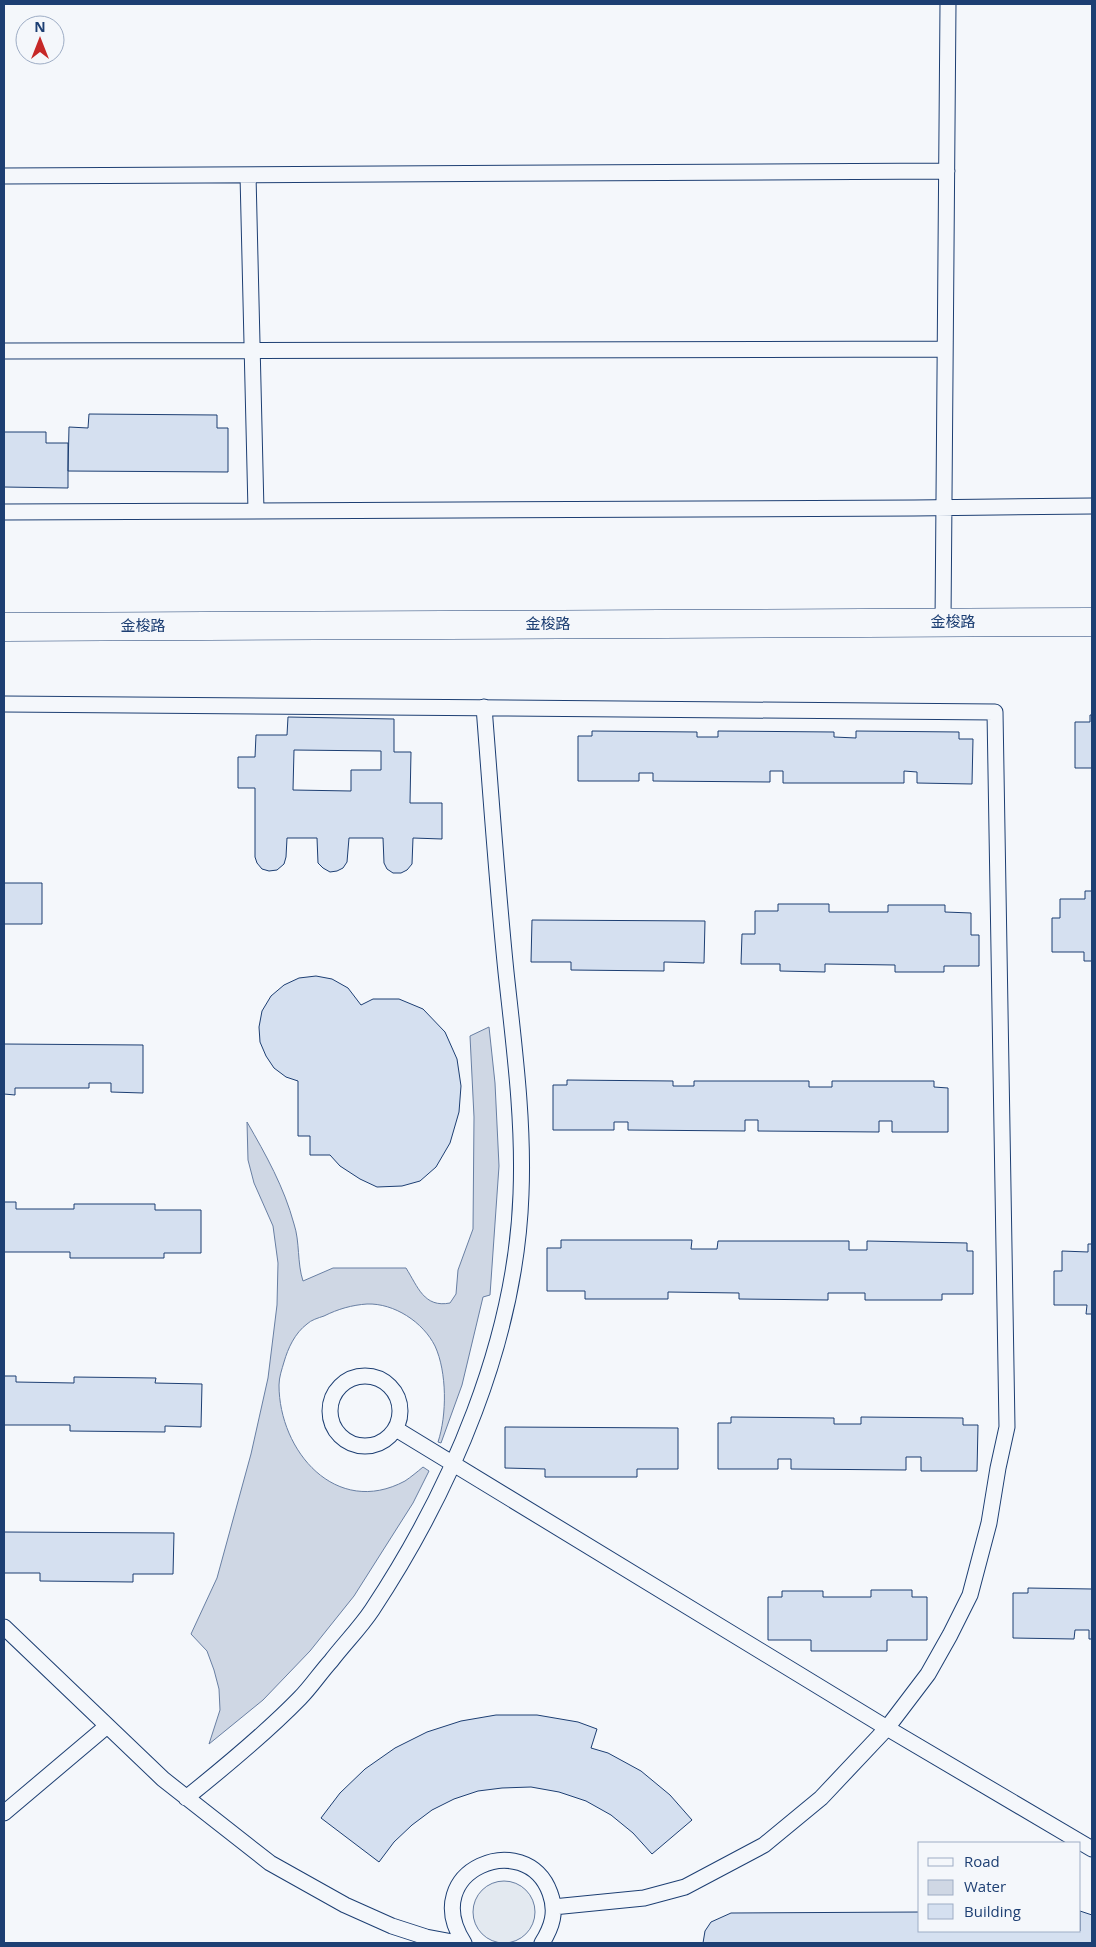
<svg xmlns="http://www.w3.org/2000/svg" width="1096" height="1947" font-family="'Open Sans','Noto Sans SC',sans-serif">
	<style>
		.green { fill: #e3e9f0; stroke: #687fa3 }
		.water { fill: #cfd7e4; stroke: #687fa3 }
		.building { fill: #d5e0f0; stroke: #1d3f73; fill-rule: evenodd }
		.lines { fill: none; stroke-linecap: round; stroke-linejoin: round }
		.lane-casing { stroke: #1d3f73; stroke-width: 17 }
		.secondary-casing { stroke: #1d3f73; stroke-width: 29 }
		.lane { stroke: #f4f7fb; stroke-width: 15 }
		.secondary { stroke: #f4f7fb; stroke-width: 28 }
		.labels { text-anchor: middle; stroke-width: 4; stroke-linejoin: round; paint-order: stroke }
		.street-label { font-size: 15px; fill: #1d3f73; stroke: #f4f7fb }
	</style>
	<rect width="100%" height="100%" fill="#f4f7fb"/>
	<path class="green" d="M473 1912a31 31 0 1 1 62 0a31 31 0 1 1-62 0Z"/>
	<path class="water" d="M489,1027L495,1083L499,1166L490,1295L483,1297L462,1385L441,1443L438,1442C447,1415 447,1372 435,1346C423,1322 394,1303 367,1304C352,1305 338,1309 324,1316C318,1318 311,1320 307,1324C295,1333 288,1348 284,1362C282,1369 279,1377 279,1385C279,1451 336,1518 405,1481C411,1477 417,1472 423,1467L429,1471L413,1503L354,1596L310,1651L263,1700L209,1744L220,1710L219,1689L214,1670L207,1651L191,1634L217,1578L251,1454L268,1378L277,1305L278,1263L273,1226L254,1183L248,1160L247,1122C266,1155 284,1187 294,1224C300,1242 297,1263 303,1281L333,1268H406C418,1287 424,1308 450,1303L456,1294L458,1270L473,1229L474,1117L470,1036Z"/>
	<path class="building" d="M89,414L217,415V428H228V472L68,471L69,427L88,428Z
		M4,432H46V443H68V488L4,487Z
		M1090,715H1092V768H1075V722H1090Z
		M288,717L394,719V752H411L410,803H442V839L413,838L412,864L407,870L401,873H393L387,869L384,863L383,838H349L347,862L343,868L337,871L330,872L323,868L318,863L317,838H287L286,857L284,864L277,870L269,871L262,869L257,863L255,857V788H238V757H255L256,735H287ZM294,750L381,751V770H351V791L293,790Z
		M592,731L697,732V737H718V731L834,732V737L856,738V731L959,732V739H973L972,784L917,783V772L904,771V783H783V771H770V782L653,781V773H639V781H578V736H592Z
		M4,883H42V924H4Z
		M1085,891H1092V961H1084V952H1052V918H1060V899H1085Z
		M778,904H829V912H888V905H945V912L971,913V935H979V966H944V972H895V965L825,964V972L780,971V964H741L742,934H755V911H778Z
		M532,920L705,921L704,963L664,962V971L571,970V962H531Z
		M316,976L332,979L348,988L361,1005L373,999H399L423,1009L445,1032L457,1059L461,1086L459,1112L450,1143L436,1167L420,1181L402,1186L377,1187L360,1179L340,1166L330,1155H310V1136H298V1081L286,1077L274,1068L266,1056L260,1042L259,1027L262,1011L271,996L284,985L299,978Z
		M4,1044L143,1045V1093L111,1092V1083H89V1088H15V1095L4,1094Z
		M567,1080L673,1081V1086H694V1081H809V1087H832V1081H934V1087L948,1088V1132H892V1121H879V1132L758,1131V1120H745V1131L628,1130V1122H614V1130H553V1085H567Z
		M4,1202H16V1209H74V1204H155V1210H201V1253H164V1258H70V1252H4Z
		M561,1240H692L691,1249H717L718,1241H849V1250H867V1241L967,1243V1251H973V1294H942V1300H865V1293H828V1300L739,1299V1293L668,1292V1299H585V1291H547V1248H561Z
		M1088,1244H1092V1314H1086L1087,1305H1054V1271H1062V1251L1088,1252Z
		M4,1376H16V1382L74,1383V1377L156,1378L155,1383L202,1384L201,1427L165,1426V1432L70,1431V1425H4Z
		M731,1417L834,1418V1424H861V1417L963,1418V1425H978L977,1471H921V1457H906V1470L791,1469V1459H778V1469H718V1423H731Z
		M505,1427L678,1428V1469H637V1477H545V1469L505,1468Z
		M4,1532L174,1533L173,1574H133V1582L40,1581V1573H4Z
		M1028,1588L1092,1589V1639H1089V1630H1075L1074,1639L1013,1638V1593H1028Z
		M871,1590H912V1597H927V1640H887V1651H811V1640H768V1597H782V1591H823V1597H871Z
		M496,1715H537L578,1722L597,1729L591,1748L608,1753L641,1771L670,1795L692,1820L652,1854L633,1833L611,1815L586,1801L559,1792L531,1787L502,1788L478,1791L454,1799L432,1810L412,1825L394,1842L379,1862L321,1818L340,1793L365,1769L395,1748L427,1732L461,1721Z
		M1080,1911L1092,1915V1943H703L705,1931L711,1922L731,1913L920,1912V1931H1080Z"/>
	<g class="lines">
		<g class="lane-casing">
			<path id="lane" d="M248,175L256,511
				M4,176L947,171
				M4,351L945,349
				M4,512L914,508L1092,506
				M943,622L948,4
				M4,704L995,712L1007,1427L998,1468L989,1523L970,1595L950,1635L928,1674L887,1728L821,1798L764,1845L685,1887L644,1898L553,1907
				M330 1411a35 35 0 1 1 70 0a35 35 0 1 1-70 0Z
				M396,1429L887,1728L1092,1849
				M4,1627L163,1779L270,1863L345,1905L392,1926L426,1937L458,1943
				M186,1798C226,1766 265,1734 300,1698C311,1687 320,1673 331,1661C344,1644 360,1628 372,1610C452,1489 516,1340 521,1194C524,1120 514,1046 506,972C497,884 491,796 484,707
				M4,1813L107,1726
				M464,1943C417,1870 526,1827 550,1893C557,1912 552,1927 542,1943"/>
		</g>
		<g class="secondary-casing">
			<path id="secondary" d="M4,627L1092,622"/>
		</g>
		<use href="#lane" class="lane"/>
		<use href="#secondary" class="secondary"/>
	</g>
	<g class="labels">
		<g class="street-label">
			<text x="953" y="627">金梭路</text>
			<text x="548" y="629">金梭路</text>
			<text x="143" y="631">金梭路</text>
		</g>
	</g>
	<rect width="1096" height="1947" fill="none" stroke="#1d3f73" stroke-width="10"/>
	<rect x="918" y="1842" width="162" height="90" fill="#f4f7fb" stroke="#9eadc5"/>
	<rect x="928" y="1858" width="25" height="8" fill="#f4f7fb" stroke="#9eadc5"/>
	<text x="964" y="1867" font-size="15" fill="#1d3f73">Road</text>
	<rect x="928" y="1880" width="25" height="15" fill="#cfd7e4" stroke="#9eadc5"/>
	<text x="964" y="1892" font-size="15" fill="#1d3f73">Water</text>
	<rect x="928" y="1904" width="25" height="15" fill="#d5e0f0" stroke="#9eadc5"/>
	<text x="964" y="1917" font-size="15" fill="#1d3f73">Building</text>
	<g transform="translate(40 40)"><circle r="24" fill="#f4f7fb" stroke="#9eadc5"/>
	<path d="M0-4L9 19L0 12L-9 19Z" fill="#c62828"/>
	<text y="-8" font-size="14" font-weight="bold" text-anchor="middle" fill="#1d3f73">N</text>
	</g>
</svg>
